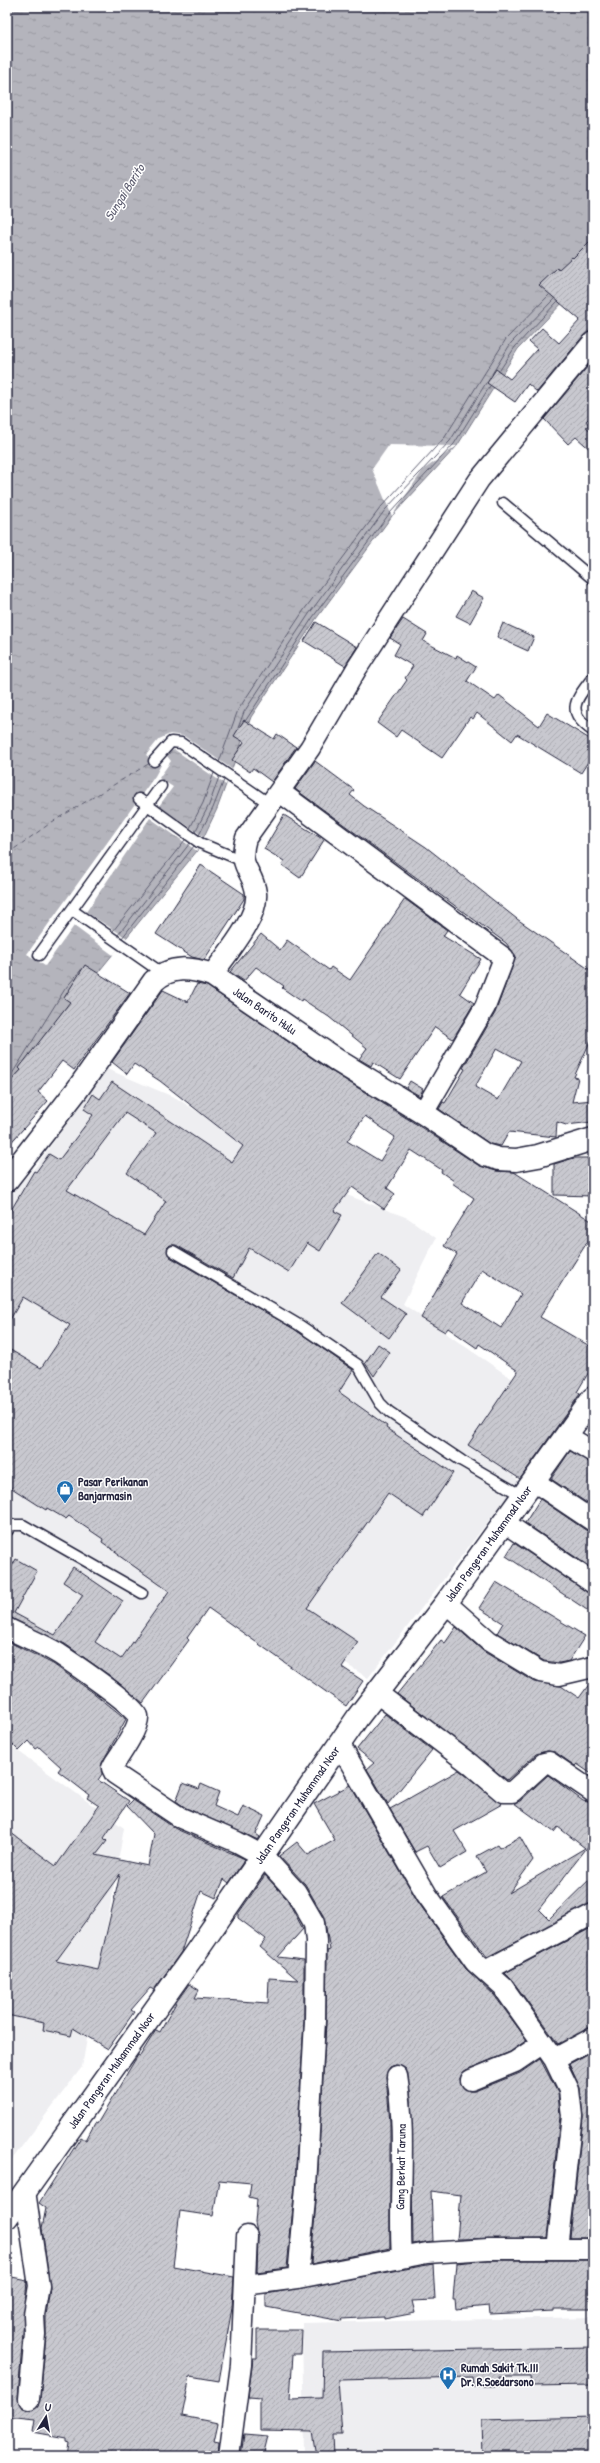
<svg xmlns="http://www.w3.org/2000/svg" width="600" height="2463" font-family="'Patrick Hand',sans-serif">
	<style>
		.built { fill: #eeeef1 }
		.water { fill: url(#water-ripples); stroke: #7a7a88 }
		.pier { fill: #fff }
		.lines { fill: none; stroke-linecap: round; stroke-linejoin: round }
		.shore { stroke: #5c5c6f; stroke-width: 1 }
		.ferry { stroke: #5c5c6f; stroke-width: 1; stroke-dasharray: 5 4; stroke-linecap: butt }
		.building { fill: url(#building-hatch); stroke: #22223b; fill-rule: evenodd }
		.lane-casing { stroke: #22223b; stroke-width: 13 }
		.street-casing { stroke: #22223b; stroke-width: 23 }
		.secondary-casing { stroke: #22223b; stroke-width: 25 }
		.lane { stroke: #fff; stroke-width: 10 }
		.street { stroke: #fff; stroke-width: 20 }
		.secondary { stroke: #fff; stroke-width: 22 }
		.labels { text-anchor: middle; stroke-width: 3; stroke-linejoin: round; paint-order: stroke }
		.street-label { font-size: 12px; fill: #22223b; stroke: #fff }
		.poi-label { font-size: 12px; font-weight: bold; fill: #22223b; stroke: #fff; text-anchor: start }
		.water-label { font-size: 13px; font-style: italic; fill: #5c5c6f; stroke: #fff }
	</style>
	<defs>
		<pattern id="water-ripples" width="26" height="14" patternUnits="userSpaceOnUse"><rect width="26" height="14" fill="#b4b4bc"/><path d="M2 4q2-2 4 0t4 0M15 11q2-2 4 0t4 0" fill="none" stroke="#9a9aa2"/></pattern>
		<pattern id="building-hatch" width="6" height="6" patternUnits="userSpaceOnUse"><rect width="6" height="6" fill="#c8c8cf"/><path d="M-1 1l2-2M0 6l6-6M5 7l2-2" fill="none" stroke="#acacb3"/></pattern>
	</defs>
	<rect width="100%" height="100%" fill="#fff"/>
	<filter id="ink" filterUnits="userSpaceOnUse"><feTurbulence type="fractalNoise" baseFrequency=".025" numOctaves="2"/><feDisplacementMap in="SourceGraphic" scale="8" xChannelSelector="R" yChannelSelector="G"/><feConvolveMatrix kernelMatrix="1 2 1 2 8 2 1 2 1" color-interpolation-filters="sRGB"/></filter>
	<g filter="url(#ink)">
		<path class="built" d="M107,1069L176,1098L304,1179L408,1218L436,1238L403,1304L549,1404L506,1469L521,1483L509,1494L368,1678L286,1626L204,1561L126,1691L7,1620V1199L36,1166Z
			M7,1743L124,1828L82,2067L7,2166Z
			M593,2317V2456H304L302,2323Z"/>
		<path class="water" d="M7,7H593V271L518,349L457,446L392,516L316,619L251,717L217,809L197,851L78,997L7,1111Z"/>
		<path class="pier" d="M389,445L457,446L423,470L392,516L372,469Z
			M170,734L184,736L232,769L226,785L175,750L170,751L167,756L171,761L159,778L173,787L159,806L203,836L197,851L150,818L86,912L127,938L113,955L74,926L45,966L27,954L155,776L161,765L146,755L159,739Z"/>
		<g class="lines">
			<path class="shore" d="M500,370L515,347L557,302
				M492,374L511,343L554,299
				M246,720L313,617L389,514L454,444L490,386
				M238,728L244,712L309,614L385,510L450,441L486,383
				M219,762L238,710L304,610L381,507L445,437L506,339L549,295
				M190,828L203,803L214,773
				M195,832L209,805L219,777
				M199,835L213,808L224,780
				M113,931L185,840
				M118,935L190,843
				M122,938L194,846
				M7,1082L65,989L81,970"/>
			<path class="ferry" d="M7,854L52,822L150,763"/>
		</g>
		<path class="building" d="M593,238V331L584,335L537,392L528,384L515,402L487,383L496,369L510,379L537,349L529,342L542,328L559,343L580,320L539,285L557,268L558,270L572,257L573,258Z
			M593,360V414L586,421L589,425L586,427L593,433V452L576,437L568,444L544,419Z
			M471,591L484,598L470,623L456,616Z
			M403,619L427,634L423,641L456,658L457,655L476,667L467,681L495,700L499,695L539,726L547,713L593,741V754L581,773L517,734L512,741L477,713L473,719L470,717L442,758L401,730L396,737L377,723L407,680L405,678L413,666L394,655L400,644L390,638Z
			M316,622L357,647L345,666L304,641Z
			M503,623L534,637L528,651L497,637Z
			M244,720L274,739L277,734L296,747L272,782L253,768L250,772L232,760L244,742L234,736Z
			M315,761L354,790L350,795L364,806L426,847L517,919L593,972V1035L574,1077L578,1078L572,1102L593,1100V1122L566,1125L557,1122L556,1137L509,1132L501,1146L490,1144L439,1109L443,1102L445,1103L465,1069L463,1068L495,1013L516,956L506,943L295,789ZM497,1048L521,1061L498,1100L475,1087Z
			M284,815L324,840L300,878L282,865L284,861L264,849Z
			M201,865L244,894V899L204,960L192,957L156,934Z
			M405,899L447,930L443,936L481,959L460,993L474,1003L453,1039L435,1027L400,1079L373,1062L371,1066L359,1059L367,1048L329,1017L302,999L301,1001L282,988L284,986L256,967L244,981L230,972L261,934L280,950L287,940L329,970L331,967L350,980Z
			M85,965L130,993L74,1070L62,1061L38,1092L48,1101L7,1147V1085L21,1070L19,1068L70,1002L64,998Z
			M197,984L207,986L331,1071L416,1124L478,1165L496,1171L514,1172L593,1222V1233L540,1317L593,1348V1365L577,1392L580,1394L520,1479L468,1445L518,1371L479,1344L477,1348L448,1328L445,1332L421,1318L457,1254L444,1246L474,1198L452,1183L454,1181L441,1172L442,1170L411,1150L387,1188L395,1194L384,1209L352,1187L334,1211L342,1215L320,1251L307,1243L289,1272L249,1248L233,1278L176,1245H170L167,1248L170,1257L296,1330L353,1370L339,1392L387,1426L386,1428L453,1473L423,1517L388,1493L307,1608L358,1642L342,1667L363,1681L346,1706L208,1608L187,1638L189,1640L143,1703L109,1675L65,1644L7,1617V1575L16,1559L37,1571L14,1613L55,1635L83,1595L63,1582L73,1567L123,1601L95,1642L121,1659L169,1591L118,1555L119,1554L102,1542L103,1539L69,1516L66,1519L47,1508L46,1510L7,1485V1348L41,1368L70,1325L23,1297L7,1325V1217L34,1171L36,1172L49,1154L59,1160L93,1115L84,1109L93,1094L100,1099L112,1082L232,1162L243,1146L160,1081L134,1064L127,1074L112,1062L163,990L188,1002ZM125,1113L156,1133L127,1173L166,1201L144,1235L67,1190ZM365,1116L395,1137L380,1161L347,1141ZM482,1269L521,1294L501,1328L462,1303Z
			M410,1081L423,1089L420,1096L406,1088Z
			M574,1158H593V1196L554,1195V1164Z
			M378,1253L401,1270L381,1297L406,1314L389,1338L342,1303Z
			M378,1344L390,1352L374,1376L365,1363Z
			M570,1451L593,1463V1507L551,1479Z
			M540,1499L587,1531L593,1532V1569L525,1523Z
			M514,1543L587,1592L593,1594V1614L506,1556Z
			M496,1582L585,1636L569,1661L559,1663L544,1661L497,1633L503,1623L479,1608Z
			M456,1627L483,1651L534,1682L561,1686L579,1698L593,1679V1775L577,1764L575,1766L555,1752L547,1751L536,1754L507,1780L397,1694L441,1640L445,1643Z
			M7,1641L53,1664L95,1694L126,1719L102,1763V1774L98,1780L129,1801L104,1838L107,1841L96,1855L148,1866L154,1834L127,1806L133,1800L176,1829L245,1859L229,1883L224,1879L216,1898L201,1891L181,1952L154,1990L150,1988L131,2010L134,2012L108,2049L73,2028L71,2036L43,2030L44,2023L7,2015V1830L56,1866L99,1806L87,1798L89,1795L58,1771L61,1767L39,1747L36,1749L29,1741L19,1751L7,1739ZM120,1874L98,1970L56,1961Z
			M385,1714L432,1750L388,1804L367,1769L374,1763L357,1749Z
			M459,1770L502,1804L454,1831L467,1852L440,1868L427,1846L415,1852L390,1809Z
			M548,1775L583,1801L593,1803V1840L539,1909L549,1919L593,1876V1903L487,1957L443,1897L486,1872L477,1856L497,1845L499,1848L520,1837L533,1860L509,1893L585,1848L558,1827L554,1832L514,1803L520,1801Z
			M183,1783L199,1789L201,1784L219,1792L214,1806L238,1817L243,1806L264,1816L256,1834L260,1837L258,1840L186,1808L176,1801Z
			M350,1785L418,1902L466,1969L494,1995L527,2040L510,2052L466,2070L460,2078L461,2085L469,2091H475L520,2073L540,2059L558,2093L560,2116L547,2238L457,2239L461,2195L431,2191L433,2241L413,2244L411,2098L406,2069L396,2065L390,2067L386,2077L390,2122V2248L311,2264L317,2188L326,2021L327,1951L330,1950L324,1917L305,1884L279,1856L297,1842L308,1855L335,1840L314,1804Z
			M265,1875L287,1899L303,1929L278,1957L304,1960V2021L295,2186L287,2268L257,2272L258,2237L255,2223L257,2199L249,2197L251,2183L219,2180L213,2216L180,2211L173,2266L234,2277L232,2308L219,2381L190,2376L182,2416L218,2423L214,2441L219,2442L218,2456H67L69,2442L66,2441V2438L33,2432L35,2420L7,2417V2276L27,2280L18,2398L22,2408L33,2410L40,2400L46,2335V2316L50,2288L42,2228L46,2208L39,2203L81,2137L86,2140L95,2123L97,2124L138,2055L140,2056L156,2030L160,2032L177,2001L189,1984L199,1990L195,1998L268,2003L269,1978L298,1980L260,1947L266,1939L238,1918V1914Z
			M593,1927V2027L558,2044L512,1980L505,1973Z
			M593,2051V2238H570L583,2117L580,2088L569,2064Z
			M488,2260H593V2309H554V2311L490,2314L489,2306L456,2309L455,2299H453L456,2263Z
			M433,2264L435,2300L412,2301L415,2313L384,2319V2317L341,2319L342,2321L266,2307V2294Z
			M257,2330H302L301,2354H293L290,2399L322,2398L323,2352L593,2347V2385L531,2386L530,2377H499L500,2386H473L472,2377L338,2380L342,2435H333L334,2456H316L312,2431L260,2430V2398L248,2397L253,2359H257Z
			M593,2417V2456H483L482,2420Z
			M244,2434L268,2436L263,2456H241Z"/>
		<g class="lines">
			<g class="lane-casing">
				<path id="lane" d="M503,503L593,579
					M593,677C576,700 564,711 593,731
					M154,761L171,742L181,743L270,804
					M139,799L200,843L243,861
					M72,910L162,973
					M39,955L161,786
					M173,1251L299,1325L358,1365L380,1403L389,1412L462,1461L524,1497
					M7,1531L12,1525H23L142,1593"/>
			</g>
			<g class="street-casing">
				<path id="street" d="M280,792L504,958L485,1007L423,1113
					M212,975C225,956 259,918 256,893C253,869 237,869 246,838L310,748L357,668L479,480L593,342
					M567,1436L593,1452
					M535,1482L593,1521
					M505,1523L593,1583
					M446,1603L489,1641L540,1672L559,1675L593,1667
					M7,1628C24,1637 43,1644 59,1654C71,1662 136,1706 138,1716C140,1726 120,1755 114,1764L112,1768L115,1774L181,1818L237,1842L263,1856L296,1892L314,1923L316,1941L315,2021L306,2187L298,2278
					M377,1693L470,1764L503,1792H512L544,1763L549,1762L593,1792
					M340,1745L427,1895L475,1962L503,1987L554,2059L569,2090L572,2116L557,2249
					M485,1971L593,1914
					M554,2059L593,2038
					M397,2076C407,2137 398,2197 402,2258
					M471,2080L515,2062L543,2043
					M25,2191L39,2286L34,2315L35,2334L29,2399
					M245,2285L298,2278L427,2253L488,2249H593
					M229,2456L241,2365L247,2236"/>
			</g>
			<g class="secondary-casing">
				<g id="secondary">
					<path id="s1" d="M7,1180L77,1090L154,981C171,965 191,968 212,975L338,1061L423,1113L485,1155L499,1159L516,1160L538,1156L593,1139"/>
					<path id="s2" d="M7,2217L194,1955L358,1717L446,1603L593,1398"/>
				</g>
			</g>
			<use href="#lane" class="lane"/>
			<use href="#street" class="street"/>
			<use href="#secondary" class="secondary"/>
		</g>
	</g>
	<defs>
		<g id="shop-pin" transform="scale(0.9)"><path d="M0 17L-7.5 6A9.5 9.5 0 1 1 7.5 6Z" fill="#1f6fb2" stroke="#fff"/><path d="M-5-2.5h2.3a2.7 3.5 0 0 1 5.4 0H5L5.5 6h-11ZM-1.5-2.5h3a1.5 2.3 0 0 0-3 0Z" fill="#fff"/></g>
		<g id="hospital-pin" transform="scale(0.9)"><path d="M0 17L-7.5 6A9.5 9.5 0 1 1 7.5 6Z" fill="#1f6fb2" stroke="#fff"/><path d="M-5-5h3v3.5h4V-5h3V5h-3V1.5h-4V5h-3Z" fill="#fff"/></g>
	</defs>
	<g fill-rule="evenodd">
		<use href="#shop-pin" x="65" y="1489"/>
		<use href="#hospital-pin" x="448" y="2375"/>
	</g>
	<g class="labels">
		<g class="street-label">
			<text dy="4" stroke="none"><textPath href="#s1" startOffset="373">Jalan Barito Hulu</textPath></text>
			<text dy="4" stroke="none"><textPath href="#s2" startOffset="828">Jalan Pangeran Muhammad Noor</textPath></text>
			<text dy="4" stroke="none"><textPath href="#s2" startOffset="504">Jalan Pangeran Muhammad Noor</textPath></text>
			<text dy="4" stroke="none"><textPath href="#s2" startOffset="180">Jalan Pangeran Muhammad Noor</textPath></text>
			<text transform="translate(401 2167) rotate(-89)" y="4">Gang Berkat Taruna</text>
		</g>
		<g class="poi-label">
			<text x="78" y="1486">Pasar Perikanan<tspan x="78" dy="14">Banjarmasin</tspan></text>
			<text x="461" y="2372">Rumah Sakit Tk.III<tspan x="461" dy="14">Dr. R.Soedarsono</tspan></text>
		</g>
		<g class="water-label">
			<text transform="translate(124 192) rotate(-58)" y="5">Sungai Barito</text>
		</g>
	</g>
	<rect width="600" height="2463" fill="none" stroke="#fff" stroke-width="24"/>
	<rect x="12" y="12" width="576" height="2439" fill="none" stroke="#22223b" stroke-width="1.5" filter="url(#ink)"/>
	<g transform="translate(46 2417) rotate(11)" stroke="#ffffff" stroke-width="3" paint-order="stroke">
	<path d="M0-3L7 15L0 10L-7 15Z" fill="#22223b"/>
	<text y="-6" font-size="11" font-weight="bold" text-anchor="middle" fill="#22223b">U</text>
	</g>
</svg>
